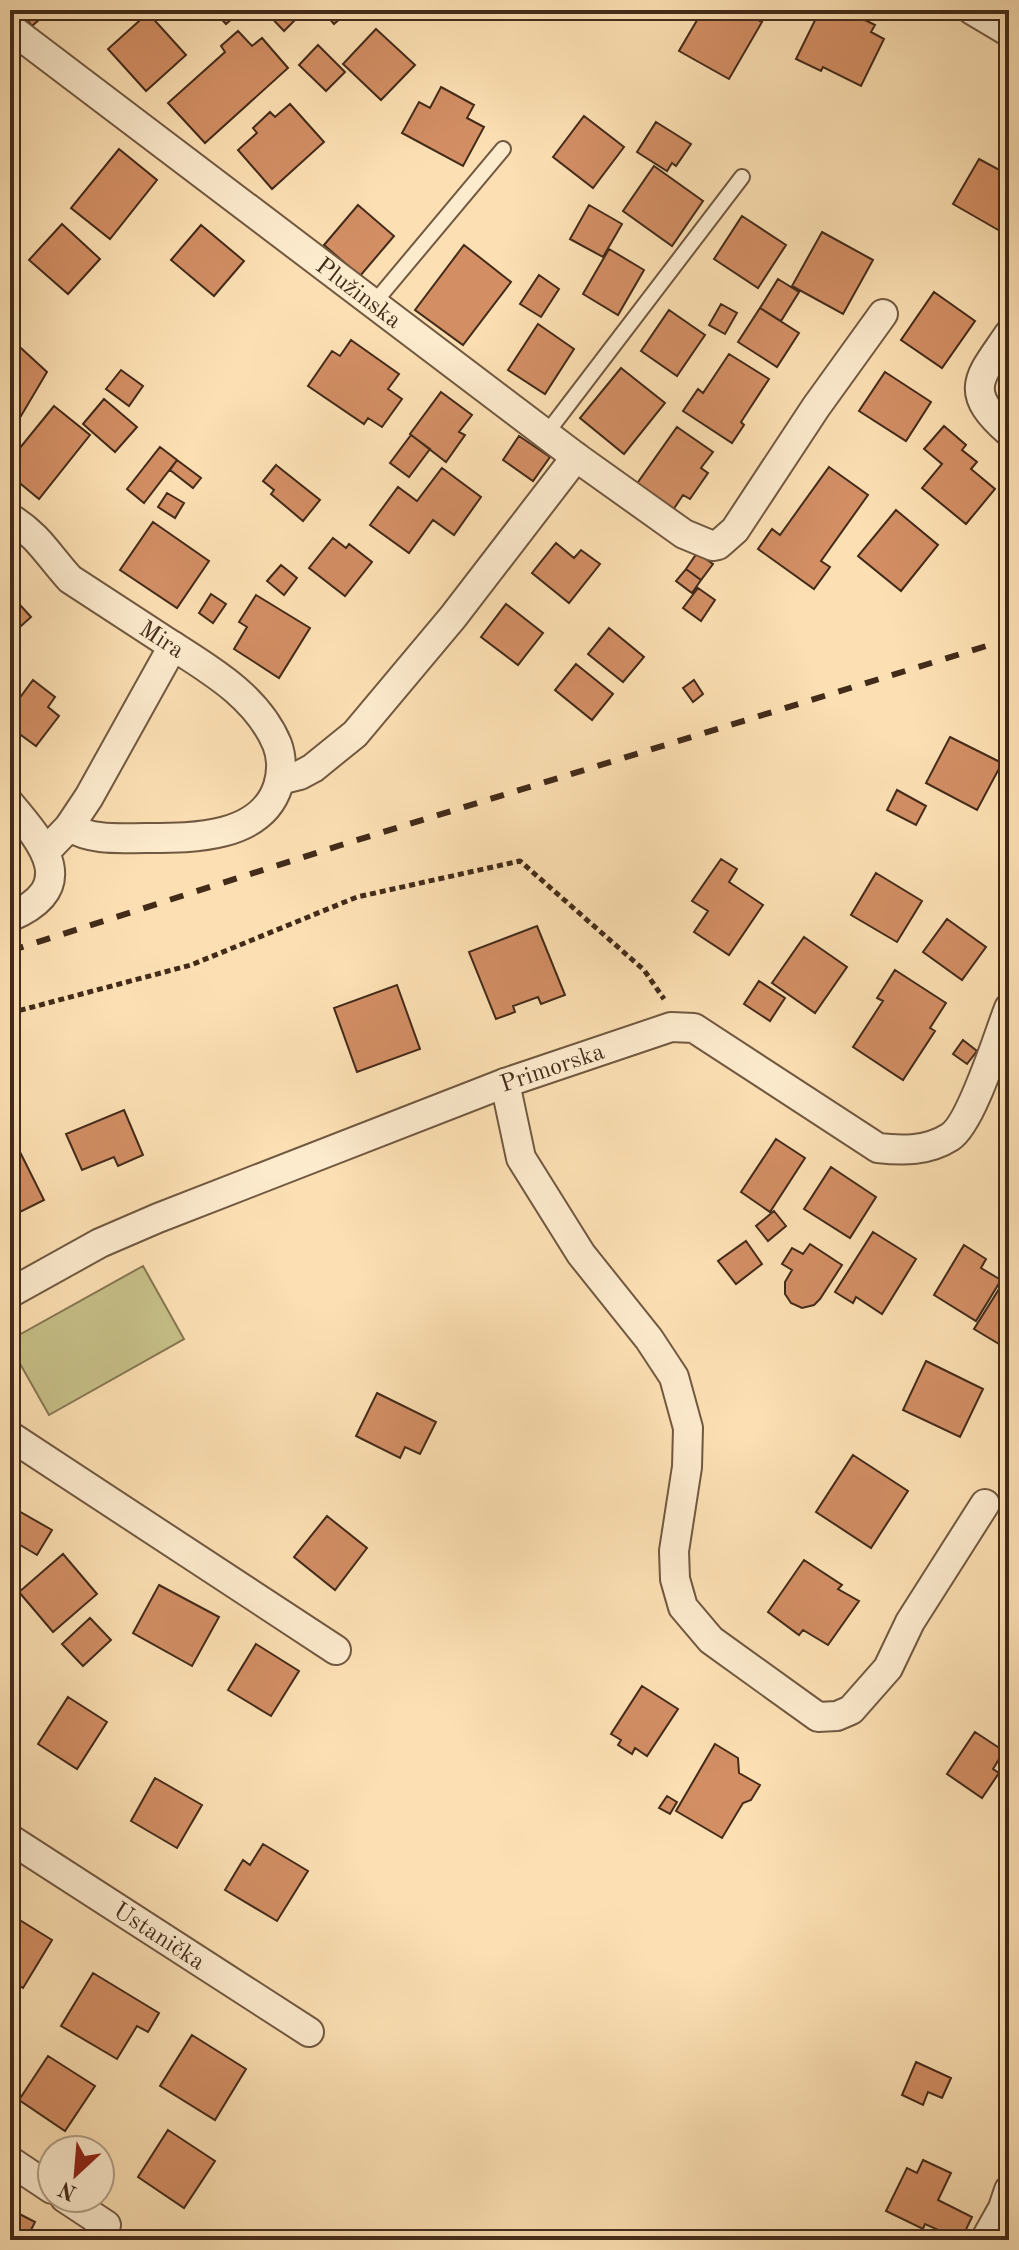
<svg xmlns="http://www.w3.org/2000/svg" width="1019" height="2250" font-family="'Old Standard TT',serif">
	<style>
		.green { fill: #c7c088; stroke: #857651; stroke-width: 2 }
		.building { fill: #d38e64; stroke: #432b1a; stroke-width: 2 }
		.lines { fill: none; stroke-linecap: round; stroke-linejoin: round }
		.lane-casing { stroke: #715840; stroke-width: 18 }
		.street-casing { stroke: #715840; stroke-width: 32 }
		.path { stroke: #432b1a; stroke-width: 5; stroke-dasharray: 6 4; stroke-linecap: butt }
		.lane { stroke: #fdebce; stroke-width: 14 }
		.street { stroke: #fdebce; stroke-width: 28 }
		.rail { stroke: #432b1a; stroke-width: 6; stroke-dasharray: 14 14; stroke-linecap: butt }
		.labels { text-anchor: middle; stroke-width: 7; stroke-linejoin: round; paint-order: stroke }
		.street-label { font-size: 24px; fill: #432b1a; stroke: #fdebce }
	</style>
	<rect width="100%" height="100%" fill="#fce0b3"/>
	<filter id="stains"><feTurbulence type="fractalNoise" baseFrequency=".0025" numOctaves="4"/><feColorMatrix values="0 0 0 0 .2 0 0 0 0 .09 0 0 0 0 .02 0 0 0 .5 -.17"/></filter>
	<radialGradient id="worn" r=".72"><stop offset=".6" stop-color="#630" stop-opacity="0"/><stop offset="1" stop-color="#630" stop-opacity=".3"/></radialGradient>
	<path class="green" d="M143,1266L184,1339L49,1415L10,1346V1340Z"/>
	<path class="building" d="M19,10H50L32,26Z
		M213,10H242L226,24Z
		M268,10H299L302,13L284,31L266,12Z
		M322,10H350L334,24Z
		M703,10H740L762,22L729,79L679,51Z
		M820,10H845L875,25L871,32L884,39L861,86L823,67L821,71L796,59Z
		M148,13L186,55L146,91L108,49Z
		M376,29L415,65L381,100L343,64Z
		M238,31L252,46L262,38L288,68L205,143L168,103L225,52L221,46Z
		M318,45L345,72L326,91L299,65Z
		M441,87L474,105L467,118L484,127L463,166L402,133L419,102L430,108Z
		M290,104L324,142L272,189L238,150L257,133L253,128L270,112L275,117Z
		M584,116L624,147L593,188L553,157Z
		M656,122L691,144L676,166L672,163L667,171L637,152Z
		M119,149L157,180L110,239L71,208Z
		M979,159L1009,175V215L1000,231L953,204Z
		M654,166L703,201L672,246L623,211Z
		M358,205L394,236L360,276L324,245Z
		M589,205L622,224L603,257L570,239Z
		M742,216L786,245L758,288L714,259Z
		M62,224L100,259L68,294L29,260Z
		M201,225L244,261L214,296L171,260Z
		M822,232L873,260L843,314L792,286Z
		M464,245L511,282L463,345L415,310Z
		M609,249L644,270L618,315L583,294Z
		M539,275L559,289L541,317L520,304Z
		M778,279L799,292L781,321L760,308Z
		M934,292L975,321L942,368L901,340Z
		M721,304L737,313L725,334L709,325Z
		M760,308L799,333L777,367L738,342Z
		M669,310L705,335L677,376L641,351Z
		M538,324L574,349L545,394L508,370Z
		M10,338L47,372L21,416L10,406Z
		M351,340L399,374L388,389L402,399L382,427L368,418L364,424L308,386L332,351L340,356Z
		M729,354L769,379L741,422L744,425L732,443L683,411L698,389L703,393Z
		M621,368L665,403L624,454L580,418Z
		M121,370L143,386L129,406L106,389Z
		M885,372L931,402L906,441L859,411Z
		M441,392L472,415L459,432L465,435L446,462L410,434Z
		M104,399L137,427L115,452L83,424Z
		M54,406L90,435L39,499L10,475V460Z
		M944,426L966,445L962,450L977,462L971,469L995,489L966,524L922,488L942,464L924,449Z
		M677,427L713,452L701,468L708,473L690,499L683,495L673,510L636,485Z
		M411,435L430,449L409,477L390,463Z
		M519,436L550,457L533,481L503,460Z
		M160,447L177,460L144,503L127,489Z
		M177,460L201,478L193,488L170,470Z
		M276,465L320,500L303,521L271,494L274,490L263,481Z
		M829,467L868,495L821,561L830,567L814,589L758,549L772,529L780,535Z
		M442,468L481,497L454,535L433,520L409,553L370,525L398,487L417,501Z
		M167,493L184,503L175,518L158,507Z
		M896,510L938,545L901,591L858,556Z
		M153,522L209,561L177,608L120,570Z
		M333,538L346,548L349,544L372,562L345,596L309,568Z
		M556,543L574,558L581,550L600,564L569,603L532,573Z
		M697,553L713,564L701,580L686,569Z
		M281,565L297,578L284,595L267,581Z
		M686,569L701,580L692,593L676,581Z
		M698,588L715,600L701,621L683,608Z
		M211,594L226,604L213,623L199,613Z
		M11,595L31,617L10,636V596Z
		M256,595L310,628L279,678L234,649L247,627L239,622Z
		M506,604L543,633L518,665L481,637Z
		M609,628L644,657L623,682L588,654Z
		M576,664L613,694L592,720L555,690Z
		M33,680L55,697L48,707L59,716L36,746L10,727V711Z
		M694,680L703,694L693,702L683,688Z
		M950,737L1002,763L977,810L926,783Z
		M897,790L926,806L916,825L887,810Z
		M721,859L737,869L729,882L763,905L729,955L694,932L708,911L692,901Z
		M876,873L922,901L897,942L851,915Z
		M947,919L986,947L962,980L923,952Z
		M537,926L565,995L541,1004L538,997L513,1006L515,1012L496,1019L469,952Z
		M804,937L847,967L815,1013L772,983Z
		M895,970L946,1003L930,1028L935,1031L903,1080L853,1047L883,1001L877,998Z
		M759,981L785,998L770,1021L744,1004Z
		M397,985L420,1049L357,1072L334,1008Z
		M963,1040L977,1051L967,1064L953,1054Z
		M124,1110L143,1155L118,1166L114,1157L82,1170L66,1134Z
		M776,1139L805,1158L770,1212L741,1192Z
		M20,1152L44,1200L10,1217V1156Z
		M831,1167L876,1197L850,1238L804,1209Z
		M774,1211L786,1226L768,1241L756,1226Z
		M873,1232L916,1259L882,1314L856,1297L853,1303L835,1292Z
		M746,1241L762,1264L736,1284L718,1261Z
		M810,1244L842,1265L820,1299L814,1305L802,1308L791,1303L785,1294V1282L792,1270L782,1264L792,1248L803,1254Z
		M964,1245L986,1259L981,1268L1001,1280L976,1321L934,1295Z
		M1009,1273V1350L974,1329Z
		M926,1361L983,1389L960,1437L903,1410Z
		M377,1393L436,1422L420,1454L405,1447L400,1458L356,1436Z
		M853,1455L908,1491L871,1548L816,1512Z
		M10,1506L52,1530L37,1555L10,1539Z
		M327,1516L367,1548L335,1590L294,1557Z
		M63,1554L97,1594L53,1632L19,1592Z
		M804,1560L842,1585L838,1589L859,1601L828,1645L803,1630L799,1635L768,1612Z
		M159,1585L219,1617L192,1666L133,1633Z
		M90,1618L111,1640L83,1666L62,1644Z
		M256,1644L299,1671L271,1716L228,1690Z
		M642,1686L678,1709L647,1756L635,1748L632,1754L618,1745L621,1740L611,1734Z
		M68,1697L107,1722L77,1769L38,1744Z
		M975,1732L1004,1751L993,1769L999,1773L982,1798L947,1774Z
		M715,1744L738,1758L739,1773L760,1785L751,1800L743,1803L722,1838L676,1811Z
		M155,1778L202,1805L177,1848L131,1821Z
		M667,1796L677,1802L670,1814L659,1808Z
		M263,1844L308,1871L277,1921L225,1890L243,1860L250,1865Z
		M10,1914L52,1940L23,1988L10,1981Z
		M93,1973L159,2013L148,2032L137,2026L117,2059L61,2026Z
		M192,2035L246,2069L215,2120L160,2086Z
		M48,2056L95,2086L65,2131L19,2100Z
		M916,2062L951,2078L942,2098L928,2092L923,2105L902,2095Z
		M168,2130L215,2161L184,2208L138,2177Z
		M923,2160L951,2173L938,2200L972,2217L961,2240L925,2224L923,2229L886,2211L907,2168L917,2173Z
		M10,2209L35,2222L30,2232L43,2240H10Z"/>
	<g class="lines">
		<g class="lane-casing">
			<path id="lane" d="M374,303L503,149
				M546,434L742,177"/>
		</g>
		<g class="street-casing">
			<g id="street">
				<path d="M972,10L1009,32"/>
				<path id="s1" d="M10,28L576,457L684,534L713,546L718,545L735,530L816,407L883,314"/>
				<path d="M1009,334C979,378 962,391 1009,432"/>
				<path id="s2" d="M10,518C39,536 48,555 70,579C101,599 131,619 162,639C205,667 256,694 277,744C282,757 282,773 278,786C261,839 191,838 146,838C119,838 93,841 69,827"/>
				<path d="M280,780L300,775L313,768L355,734L453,617L576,457"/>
				<path d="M10,804C44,844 80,887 10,917"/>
				<path d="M46,851L69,827L89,797L173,646"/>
				<path d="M505,1083L521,1158L581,1254L649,1339L674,1377L688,1428L687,1467L674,1551L675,1579L683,1607L711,1640L818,1717L837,1716L851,1710L888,1668L910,1622L985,1504"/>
				<path id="s3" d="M10,1293L100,1243L158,1218L505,1083L671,1027L694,1028L878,1148C903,1151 928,1151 950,1137C972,1123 998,1036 1009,1008"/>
				<path d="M10,1436L336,1650"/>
				<path id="s4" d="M10,1839L309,2032"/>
				<path d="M10,2161L52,2189"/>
				<path d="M65,2198L106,2225L95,2240"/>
				<path d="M985,2240L1003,2208L1009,2190"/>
			</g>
		</g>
		<path class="path" d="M10,1013L191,965L357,897L520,861L644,970L664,999"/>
		<use href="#lane" class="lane"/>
		<use href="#street" class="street"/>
		<path class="rail" d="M10,951L341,845L1009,639"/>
	</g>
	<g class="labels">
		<g class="street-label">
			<text dy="8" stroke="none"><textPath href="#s1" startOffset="438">Plužinska</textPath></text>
			<text dy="8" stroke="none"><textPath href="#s2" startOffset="196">Mira</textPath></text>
			<text dy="8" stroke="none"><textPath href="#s3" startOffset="588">Primorska</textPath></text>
			<text dy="8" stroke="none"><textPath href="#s4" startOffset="178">Ustanička</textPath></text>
		</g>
	</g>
	<rect width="1019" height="2250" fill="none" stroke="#fce0b3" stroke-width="40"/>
	<rect x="12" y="12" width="995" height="2226" fill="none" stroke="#432b1a" stroke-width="4"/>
	<rect x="20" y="20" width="979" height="2210" fill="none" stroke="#432b1a" stroke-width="2"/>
	<g transform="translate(76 2174) rotate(206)"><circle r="38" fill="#fdebce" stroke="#b39e86" stroke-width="2"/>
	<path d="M0-6L14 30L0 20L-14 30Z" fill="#8f2418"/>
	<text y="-12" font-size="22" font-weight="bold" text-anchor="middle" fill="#432b1a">N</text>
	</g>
	<rect width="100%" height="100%" filter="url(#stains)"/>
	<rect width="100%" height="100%" fill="url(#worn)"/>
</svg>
